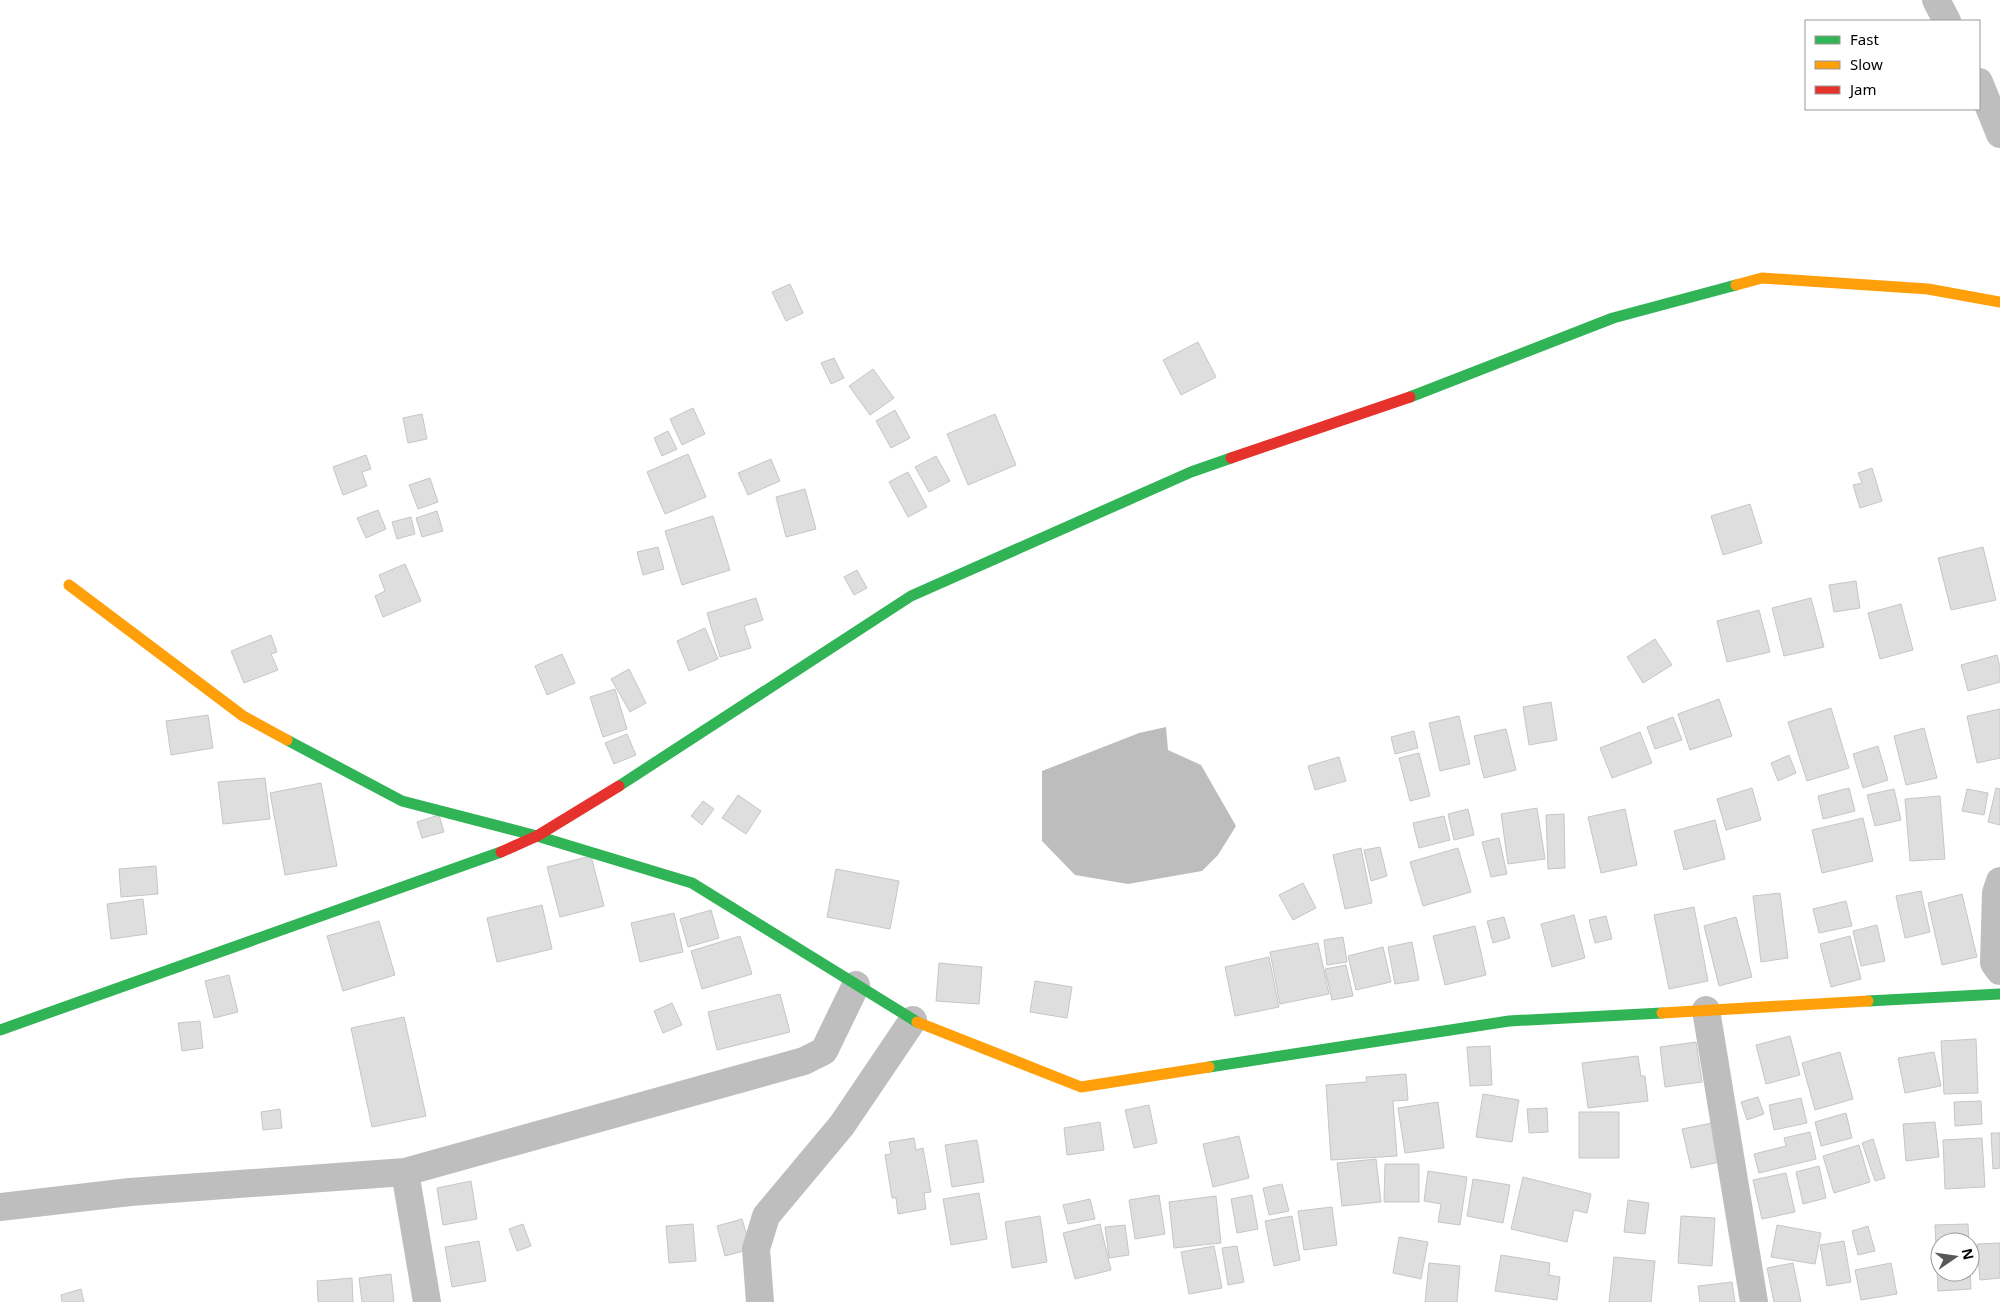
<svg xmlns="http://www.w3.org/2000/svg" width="2000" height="1302" font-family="'Noto Sans',sans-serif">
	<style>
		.water { fill: #bdbdbd }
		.building { fill: #dedede; stroke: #c6c6c6 }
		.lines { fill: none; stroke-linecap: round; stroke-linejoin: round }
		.street { stroke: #bebebe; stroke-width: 28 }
		.fast { stroke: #30b455; stroke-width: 11 }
		.slow { stroke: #ff9f0a; stroke-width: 11 }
		.jam { stroke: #e5322d; stroke-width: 11 }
	</style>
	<rect width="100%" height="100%" fill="#fff"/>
	<path class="water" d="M1166,727L1168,750L1201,765L1236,826L1218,855L1202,871L1128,884L1075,875L1042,841V771L1139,733Z"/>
	<path class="building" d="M790,284L803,313L786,321L772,292Z
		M1198,342L1216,377L1181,395L1163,360Z
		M834,358L844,378L831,384L821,363Z
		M873,369L894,398L870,415L849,386Z
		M693,408L705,434L682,445L670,419Z
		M895,410L910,438L891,448L876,421Z
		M422,414L427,439L408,443L403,418Z
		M995,414L1016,465L968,485L947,434Z
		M668,431L677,449L662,456L654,438Z
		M688,454L706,497L665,514L647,472Z
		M366,455L371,469L362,472L367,486L343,495L333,467Z
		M936,456L950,481L929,492L915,467Z
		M771,459L780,481L748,495L738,473Z
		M1872,468L1882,501L1860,508L1853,485L1862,483L1858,473Z
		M908,472L927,507L908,517L889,482Z
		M430,478L438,502L418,509L409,485Z
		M805,489L816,529L786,537L776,497Z
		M1750,504L1762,543L1723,555L1711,516Z
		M378,510L386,529L366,538L357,518Z
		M437,511L443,531L422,537L416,518Z
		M713,516L730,570L682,585L665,531Z
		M411,517L415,534L397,539L392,522Z
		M658,547L664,569L643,575L637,552Z
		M1983,547L1996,600L1951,610L1938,558Z
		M405,564L421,601L383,617L375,596L385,591L379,575Z
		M857,570L867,588L854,595L844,577Z
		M1856,581L1860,608L1834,612L1829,585Z
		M756,598L763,620L744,626L751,648L720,657L707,613Z
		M1811,598L1824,647L1784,656L1772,608Z
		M1901,604L1913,650L1880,659L1868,613Z
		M1759,610L1770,652L1727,662L1717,621Z
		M705,628L718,659L689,671L677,641Z
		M271,635L277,652L271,654L278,670L244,683L231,651Z
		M1655,639L1672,665L1643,683L1627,657Z
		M562,654L575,683L547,695L535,666Z
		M1997,655L2000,667V682L1968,691L1961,665Z
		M629,669L646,703L630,712L611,679Z
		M615,689L627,729L603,737L590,697Z
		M1719,699L1732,736L1690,750L1678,714Z
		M1551,702L1557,740L1529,745L1523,707Z
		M1831,708L1849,768L1807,781L1788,722Z
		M2000,709V758L1977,763L1967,716Z
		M208,715L213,748L171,755L166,721Z
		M1459,716L1470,764L1440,771L1429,723Z
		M1673,717L1682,740L1655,749L1647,727Z
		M1924,728L1937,778L1906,785L1894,736Z
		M1506,729L1516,770L1484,778L1474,736Z
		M1414,731L1418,748L1395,754L1391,737Z
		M1640,732L1652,763L1612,778L1600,748Z
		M627,734L636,755L614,764L605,743Z
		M1878,746L1888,780L1863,788L1853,754Z
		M1419,753L1430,796L1410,801L1399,758Z
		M1789,755L1796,773L1778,781L1771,763Z
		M1339,757L1346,781L1315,790L1308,766Z
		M265,778L270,819L223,824L218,782Z
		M321,783L337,866L285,875L270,793Z
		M1752,788L1761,820L1726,830L1717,799Z
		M1849,788L1855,811L1823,819L1818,796Z
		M1996,788L2000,789V825L1988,822Z
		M1894,789L1901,820L1875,826L1867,795Z
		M1967,789L1988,793L1984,815L1962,811Z
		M738,795L761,811L746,834L722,818Z
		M1940,796L1945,859L1910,861L1905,799Z
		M703,801L714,809L702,825L691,816Z
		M1537,808L1545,859L1508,864L1501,814Z
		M1468,809L1474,835L1454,840L1448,814Z
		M1625,809L1637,865L1601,873L1588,817Z
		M1564,814L1565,868L1548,869L1546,815Z
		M439,815L444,832L422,838L417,822Z
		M1444,816L1450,840L1419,848L1413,823Z
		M1863,818L1873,861L1822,873L1812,830Z
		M1715,820L1725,859L1684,870L1674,831Z
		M1499,838L1507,874L1491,877L1482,842Z
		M1380,847L1387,876L1371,881L1364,850Z
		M1361,848L1372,903L1345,909L1333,855Z
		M1458,848L1471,892L1423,906L1410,862Z
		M591,856L604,906L560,917L547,867Z
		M156,866L158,894L121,897L119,869Z
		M836,869L899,881L890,929L827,917Z
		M1303,883L1316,908L1293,920L1279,895Z
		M1921,891L1930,932L1905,938L1896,896Z
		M1780,893L1788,958L1761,962L1753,896Z
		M1962,894L1977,957L1942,965L1928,903Z
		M143,899L147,934L111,939L107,904Z
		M1846,901L1852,926L1819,933L1813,909Z
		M542,905L552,949L497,962L487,918Z
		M1694,907L1708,981L1669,989L1654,915Z
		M711,910L719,938L688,947L680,919Z
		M674,913L683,952L640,962L631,923Z
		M1574,915L1585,958L1552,967L1541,924Z
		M1606,916L1612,939L1595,943L1589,920Z
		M1504,917L1510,938L1493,943L1487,921Z
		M1736,917L1752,977L1719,986L1704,926Z
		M379,921L395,975L343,991L327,936Z
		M1877,925L1885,961L1861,966L1853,931Z
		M1475,926L1486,975L1445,985L1433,936Z
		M740,936L752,974L702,989L691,951Z
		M1850,936L1861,979L1831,987L1820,944Z
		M1343,937L1347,962L1327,965L1324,940Z
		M1412,942L1419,980L1395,984L1388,947Z
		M1318,943L1329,994L1280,1004L1270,952Z
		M1383,947L1391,982L1356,990L1348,956Z
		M1269,957L1279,1007L1235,1016L1225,967Z
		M939,963L982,967L979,1004L936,1001Z
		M1346,965L1353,996L1332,1000L1325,969Z
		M229,975L238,1012L214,1018L205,981Z
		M1035,981L1072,987L1067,1018L1030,1012Z
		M780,994L790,1032L717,1050L708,1012Z
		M672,1003L682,1025L663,1033L654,1011Z
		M404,1017L426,1116L372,1127L351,1028Z
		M200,1021L203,1048L182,1051L178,1023Z
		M1790,1036L1800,1075L1766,1084L1756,1045Z
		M1976,1039L1978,1093L1944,1094L1941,1041Z
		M1696,1042L1702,1082L1665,1087L1660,1047Z
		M1490,1046L1492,1085L1470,1086L1467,1047Z
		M1840,1052L1853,1099L1815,1110L1802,1063Z
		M1934,1052L1941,1086L1905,1093L1898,1058Z
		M1638,1056L1641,1076H1645L1648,1101L1588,1108L1582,1063Z
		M1406,1074L1408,1100L1393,1101L1397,1156L1331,1160L1326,1085L1367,1082L1366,1077Z
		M1483,1094L1519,1100L1512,1142L1476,1137Z
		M1758,1097L1764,1114L1747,1120L1741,1102Z
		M1801,1098L1807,1123L1774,1130L1769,1105Z
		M1981,1101L1982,1124L1955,1126L1954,1102Z
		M1438,1102L1444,1148L1405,1153L1398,1108Z
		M1149,1105L1157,1143L1134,1148L1125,1110Z
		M1547,1108L1548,1132L1529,1133L1527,1109Z
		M280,1109L282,1128L263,1130L261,1112Z
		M1579,1112H1619V1158H1579Z
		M1846,1113L1852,1138L1821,1146L1815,1122Z
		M1100,1122L1104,1150L1067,1155L1064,1128Z
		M1935,1122L1939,1157L1906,1161L1903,1124Z
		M1712,1123L1720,1162L1691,1168L1682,1129Z
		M1810,1132L1816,1159L1759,1173L1754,1154L1786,1146L1784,1138Z
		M1991,1133H2000V1168L1993,1169Z
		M1239,1136L1249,1178L1213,1187L1203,1144Z
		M914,1138L916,1150L923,1148L931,1192L924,1193L926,1209L898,1214L896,1198H892L885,1155L891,1154L889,1142Z
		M1982,1138L1985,1187L1945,1189L1943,1140Z
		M1873,1139L1885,1178L1875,1181L1862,1143Z
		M977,1140L984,1182L952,1187L945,1145Z
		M1859,1145L1870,1182L1834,1193L1823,1156Z
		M1376,1159L1381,1202L1342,1206L1337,1163Z
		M1385,1164H1419V1202H1384Z
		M1819,1166L1826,1198L1803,1204L1796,1172Z
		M1428,1171L1467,1177L1460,1225L1438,1222L1441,1204L1424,1201Z
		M1786,1173L1795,1212L1762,1219L1753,1180Z
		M1523,1177L1591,1194L1587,1213L1574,1210L1567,1242L1511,1229Z
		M1473,1179L1510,1185L1503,1223L1467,1216Z
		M471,1181L477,1219L443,1225L437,1188Z
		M1282,1184L1289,1211L1269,1215L1263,1188Z
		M979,1193L987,1239L951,1245L943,1199Z
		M1159,1195L1165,1234L1135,1239L1129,1200Z
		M1252,1195L1258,1229L1237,1233L1231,1199Z
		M1216,1196L1221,1243L1174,1248L1169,1202Z
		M1090,1199L1095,1219L1068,1224L1063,1205Z
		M1628,1200L1649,1203L1645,1234L1624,1232Z
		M1332,1207L1337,1245L1304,1250L1298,1211Z
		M1040,1216L1047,1262L1012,1268L1005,1222Z
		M1292,1216L1300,1260L1274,1266L1265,1221Z
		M1681,1216L1715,1218L1712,1266L1678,1263Z
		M742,1219L751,1249L725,1256L717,1226Z
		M523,1224L531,1246L517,1251L509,1229Z
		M693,1224L696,1261L669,1263L666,1226Z
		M1100,1224L1111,1270L1075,1279L1063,1233Z
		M1968,1224L1969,1242H1940V1272H1970V1267L1971,1289L1938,1291L1935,1225Z
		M1125,1225L1129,1255L1109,1258L1105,1227Z
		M1777,1225L1821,1233L1815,1264L1771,1257Z
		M1868,1226L1875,1251L1858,1255L1852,1231Z
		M1399,1237L1428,1242L1421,1279L1393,1273Z
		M479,1241L486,1281L452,1287L445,1247Z
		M1844,1241L1851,1282L1827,1286L1820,1245Z
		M2000,1243V1278L1980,1280L1977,1244Z
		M1214,1246L1222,1288L1189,1294L1181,1252Z
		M1237,1246L1244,1282L1228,1285L1222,1248Z
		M1501,1255L1550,1263L1549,1275L1560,1277L1557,1300L1495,1291Z
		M1614,1257L1655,1261L1651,1302H1609Z
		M1429,1263L1460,1266L1457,1302H1425Z
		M1793,1263L1801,1302H1774L1767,1268Z
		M1891,1263L1897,1294L1861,1300L1855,1270Z
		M391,1274L394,1302H362L359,1278Z
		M352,1278L353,1302H318L317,1281Z
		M1732,1282L1735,1302H1700L1698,1286Z
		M81,1289L84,1302H62L61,1295Z"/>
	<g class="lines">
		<path class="street" d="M1936,0L1947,21
			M1979,82L2000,134
			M2000,881L1996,893L1994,963L2000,971
			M1706,1010L1754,1302
			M405,1172L427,1302
			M0,1207L130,1192L405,1172L804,1061L824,1051L856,985
			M760,1302L756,1249L766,1216L842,1125L913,1020"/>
		<path class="fast" d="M1410,397L1613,318L1736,285
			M287,740L402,801L537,836L692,883L917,1022
			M619,786L911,596L1191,472L1231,458
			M1868,1001L2000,994
			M0,1030L501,852
			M1209,1067L1509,1021L1662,1013"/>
		<path class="slow" d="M1736,285L1762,278L1928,289L2000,302
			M69,585L243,716L287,740
			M1662,1013L1868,1001
			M917,1022L1081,1087L1209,1067"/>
		<path class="jam" d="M1231,458L1410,397
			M501,852L537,836L619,786"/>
	</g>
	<rect x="1805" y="20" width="175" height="90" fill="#ffffff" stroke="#999999"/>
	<rect x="1815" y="36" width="25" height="8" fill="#30b455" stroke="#999999"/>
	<text x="1850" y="45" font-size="15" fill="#000000">Fast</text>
	<rect x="1815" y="61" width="25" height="8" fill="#ff9f0a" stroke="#999999"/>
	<text x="1850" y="70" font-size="15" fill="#000000">Slow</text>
	<rect x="1815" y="86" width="25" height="8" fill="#e5322d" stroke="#999999"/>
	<text x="1850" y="95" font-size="15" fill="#000000">Jam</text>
	<g transform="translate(1955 1257) rotate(77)"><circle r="24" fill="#ffffff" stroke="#999999"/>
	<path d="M0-4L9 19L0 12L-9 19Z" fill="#595959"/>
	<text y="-8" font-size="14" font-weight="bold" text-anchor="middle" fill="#000000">N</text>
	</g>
</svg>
